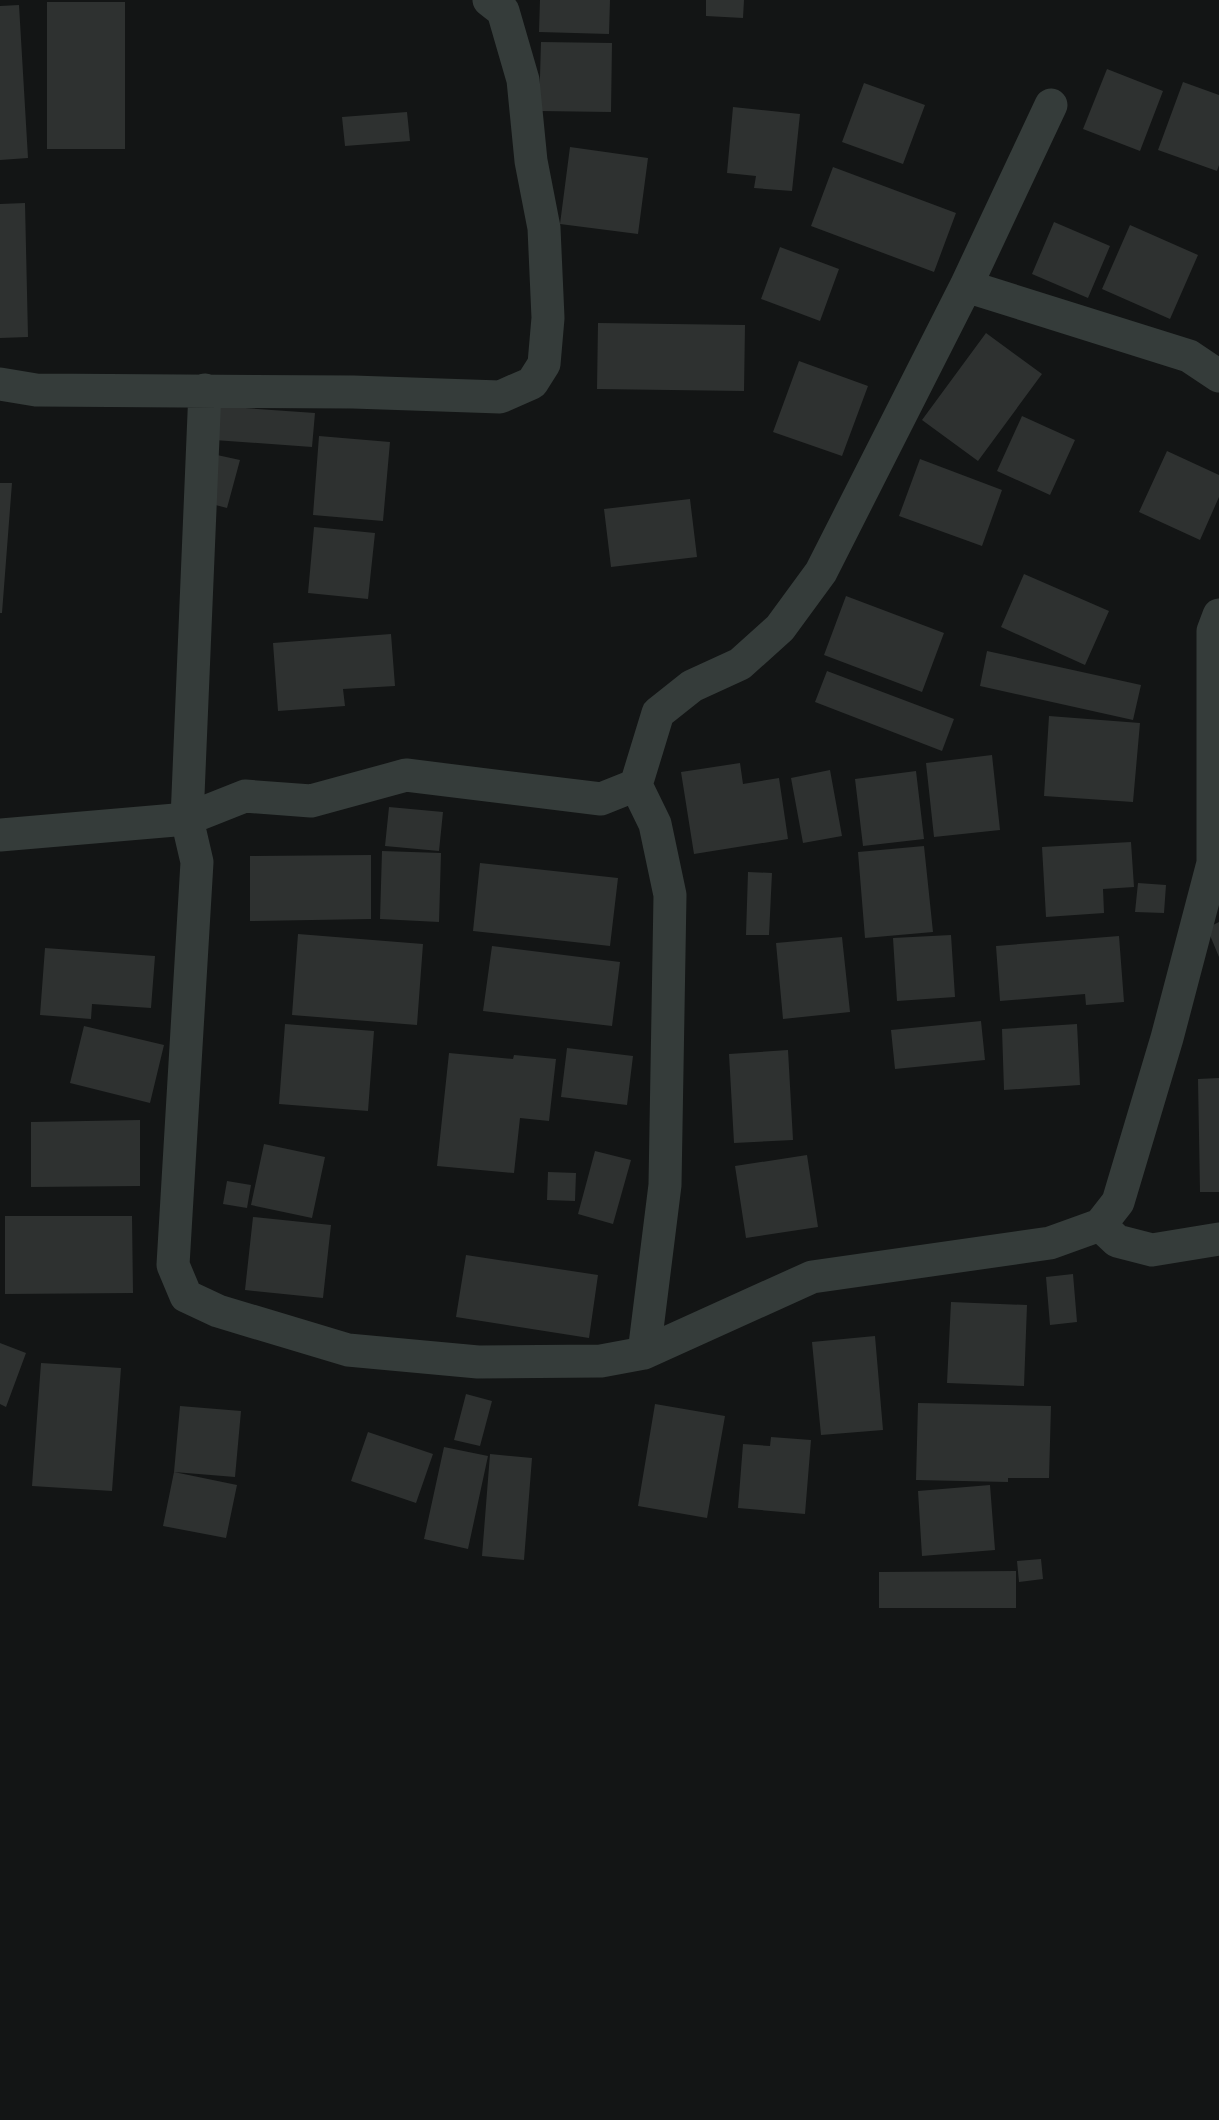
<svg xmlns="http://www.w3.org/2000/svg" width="1219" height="2120" font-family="Barlow,sans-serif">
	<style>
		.building { fill: #2e3130 }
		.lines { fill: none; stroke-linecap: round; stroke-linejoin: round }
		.street { stroke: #353c3a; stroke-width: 33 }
	</style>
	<rect width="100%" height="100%" fill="#131515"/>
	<path class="building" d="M540,0H610L609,34L539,32Z
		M706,0H744L743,18L706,16Z
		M47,2H125V149H47Z
		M19,5L28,158L0,160V6Z
		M541,42L612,43L611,112L539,111Z
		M1107,69L1163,91L1140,151L1083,129Z
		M1183,82L1219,95V165L1217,171L1158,150Z
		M864,83L925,105L903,164L842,142Z
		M733,107L800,114L792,191L754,188L756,176L727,173Z
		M407,112L410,141L345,146L342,117Z
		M570,147L648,158L638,234L560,224Z
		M833,167L956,213L934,272L811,226Z
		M25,203L28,337L0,338V204Z
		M1054,222L1110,246L1088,298L1032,274Z
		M1130,225L1198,255L1170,319L1102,289Z
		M780,247L839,269L820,321L761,299Z
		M598,323L745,325L744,391L597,389Z
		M986,333L1042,374L978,461L922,420Z
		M799,361L868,386L842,456L773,432Z
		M217,406L315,413L312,447L214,440Z
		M1022,416L1075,440L1050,495L997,471Z
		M319,436L390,442L383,521L313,515Z
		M1167,451L1219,475V497L1200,540L1139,512Z
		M217,455L240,460L227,508L204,502Z
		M920,459L1002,490L982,546L899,516Z
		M0,483H12L2,613H0Z
		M690,499L697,557L611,567L604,509Z
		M314,527L375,533L368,599L308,593Z
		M1024,574L1109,611L1085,665L1001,627Z
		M846,596L944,633L922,692L824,655Z
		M391,634L395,686L343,689L345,706L278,711L273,643Z
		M987,651L1141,685L1133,720L980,686Z
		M827,671L954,719L942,751L815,702Z
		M1049,716L1140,723L1133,802L1044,796Z
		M992,755L1000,830L934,837L926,763Z
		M740,763L743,784L779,778L788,839L694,854L681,772Z
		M830,770L842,836L803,843L791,778Z
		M916,771L924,839L863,846L855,779Z
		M389,807L443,812L439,851L385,846Z
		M1131,842L1134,887L1103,889L1104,913L1046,917L1042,847Z
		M924,846L933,932L865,938L858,852Z
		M382,851L441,853L439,922L380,919Z
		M371,855V919L250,921V856Z
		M480,863L618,878L610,946L473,931Z
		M748,872L772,873L769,935H746Z
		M1138,883L1166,885L1164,913L1135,912Z
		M1219,922V957L1207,928Z
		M298,934L423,944L417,1025L292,1015Z
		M951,935L955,997L897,1001L893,938Z
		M1119,936L1124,1002L1086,1005L1085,994L1000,1001L996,946Z
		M842,937L850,1012L783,1019L776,943Z
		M492,946L620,962L612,1026L483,1011Z
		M45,948L155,956L151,1008L92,1004L91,1019L40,1015Z
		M981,1021L985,1060L895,1069L891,1030Z
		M285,1024L374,1031L368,1111L279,1104Z
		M1077,1024L1080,1085L1004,1090L1002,1029Z
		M84,1026L164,1045L150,1103L70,1083Z
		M567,1048L633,1056L627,1105L561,1097Z
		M788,1050L793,1140L734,1143L729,1054Z
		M449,1053L513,1059L514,1055L556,1059L549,1121L520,1118L514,1173L437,1166Z
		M1219,1078V1192H1200L1198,1079Z
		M140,1120V1186L31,1187V1122Z
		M264,1144L325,1157L312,1218L251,1205Z
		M595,1151L631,1160L613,1224L578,1214Z
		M807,1155L818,1227L746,1238L735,1166Z
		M548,1172L576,1173L575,1201L547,1200Z
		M227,1181L251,1185L247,1208L223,1204Z
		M5,1216H132L133,1293L5,1294Z
		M253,1217L331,1225L323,1298L245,1290Z
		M466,1255L598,1275L589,1338L456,1317Z
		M1073,1274L1077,1322L1050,1325L1046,1277Z
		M951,1302L1027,1305L1024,1386L947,1383Z
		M875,1336L883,1430L821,1435L812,1342Z
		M0,1343L26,1353L6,1407L0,1404Z
		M41,1363L121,1368L112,1491L32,1486Z
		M466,1394L492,1401L480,1446L454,1440Z
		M918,1403L1051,1406L1049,1478H1008V1482L916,1480Z
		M655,1404L725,1416L707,1518L638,1506Z
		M180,1406L241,1411L235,1477L174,1472Z
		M368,1432L433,1454L416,1503L351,1481Z
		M771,1437L811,1440L805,1514L738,1508L743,1444L770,1446Z
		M444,1447L488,1456L468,1549L424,1539Z
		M490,1454L532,1458L524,1560L482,1556Z
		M174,1472L237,1485L226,1538L163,1526Z
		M990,1485L995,1550L922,1556L918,1491Z
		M1041,1559L1043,1579L1019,1582L1017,1561Z
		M1016,1571V1608H879V1572Z"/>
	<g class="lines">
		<path class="street" d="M966,286L1189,356L1219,376
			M0,384L36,390L353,392L500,397L532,383L544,364L548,318L544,228L531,161L523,80L503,11L489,0
			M205,390L187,819L197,862L173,1265L186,1296L218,1311L348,1350L478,1362L601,1361L644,1353L812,1277L1050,1243L1100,1225L1118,1202L1167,1038L1213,863V631L1219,615
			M636,785L655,824L670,895L665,1185L644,1353
			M0,835L187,819L245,796L311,801L406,775L601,799L636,785L658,713L692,686L740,664L780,628L821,572L966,286L1051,105
			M1100,1225L1117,1241L1152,1250L1219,1239"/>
	</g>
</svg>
